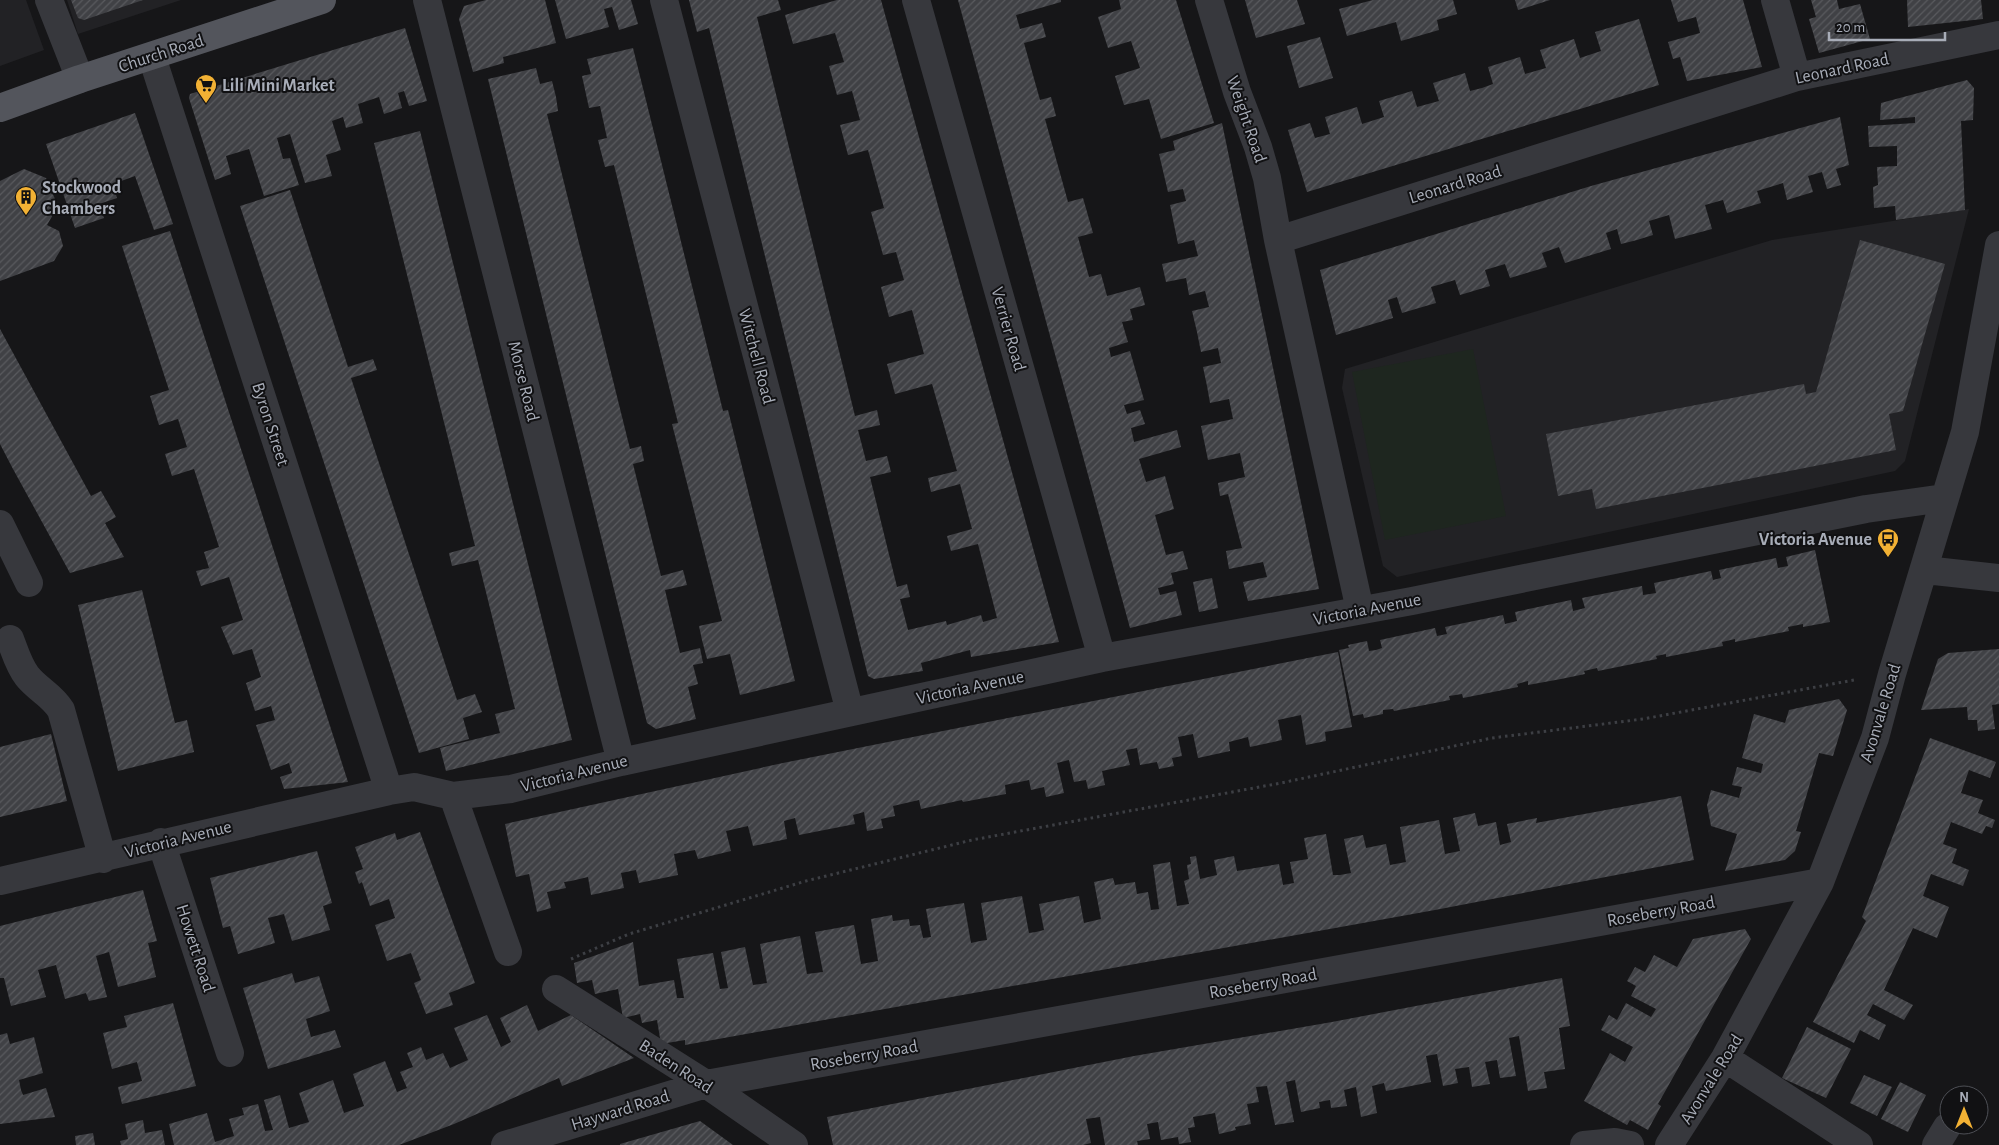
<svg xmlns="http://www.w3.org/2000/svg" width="1999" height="1145" font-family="'Alegreya Sans',sans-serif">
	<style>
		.built { fill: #222225 }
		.grass { fill: #1e261f }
		.building { fill: url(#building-hatch) }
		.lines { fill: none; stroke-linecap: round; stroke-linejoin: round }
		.path { stroke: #3d3f44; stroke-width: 3; stroke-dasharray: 2.5 4; stroke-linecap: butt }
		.minor { stroke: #37383d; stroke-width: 28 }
		.major { stroke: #53555c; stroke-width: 28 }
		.labels { text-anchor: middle; stroke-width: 4; stroke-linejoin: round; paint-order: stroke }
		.street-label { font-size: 18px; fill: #a8adb8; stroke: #111113 }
		.poi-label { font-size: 18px; font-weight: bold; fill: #a8adb8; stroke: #111113; text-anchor: start }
	</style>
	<defs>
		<pattern id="building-hatch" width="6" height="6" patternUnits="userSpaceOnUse" patternTransform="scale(1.25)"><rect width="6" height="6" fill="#404145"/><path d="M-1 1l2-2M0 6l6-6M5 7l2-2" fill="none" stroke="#595a5e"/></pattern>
	</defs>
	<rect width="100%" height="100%" fill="#161618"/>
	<path class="built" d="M0,0H26L44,50L0,66Z
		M67,0H181L78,34Z
		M1969,209L1905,461L1895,471L1397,577L1383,566L1342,388L1345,369L1772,240Z"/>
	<path class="grass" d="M1473,349L1506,516L1385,540L1352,372Z"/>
	<path class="building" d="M71,0H143L84,20L78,18Z
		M486,0H545L556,43L503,57L504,63L473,72L459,19L464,6Z
		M555,0H631L638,24L619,30L612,7L604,9L609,27L566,39Z
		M689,0H778L781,10L757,17L855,416L877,410L880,425L858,430L866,461L887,456L891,472L870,477L897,587L907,584L910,597L900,599L908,630L946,621L947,625L981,615L983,622L997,618L978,544L951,551L947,536L972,529L960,484L931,492L928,478L957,471L932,384L895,394L887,364L924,354L912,310L889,317L881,287L904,280L896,252L883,255L871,212L884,208L868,150L848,155L840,125L860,120L852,91L837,95L829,66L844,62L835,33L793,44L785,15L837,0H881L1059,642L971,657L970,650L921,663L923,671L874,679L868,676L709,28L697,32Z
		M958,0H1061V2L1016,15L1020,29L1042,23L1046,37L1024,43L1040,100L1051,97L1056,116L1045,119L1068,202L1083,198L1093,233L1078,237L1089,277L1101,274L1107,296L1140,287L1145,305L1130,309L1133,320L1122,322L1128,342L1109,348L1111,357L1130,351L1144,400L1124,405L1127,414L1140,410L1145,424L1131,428L1134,442L1177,430L1181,447L1139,459L1146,482L1165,476L1174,509L1155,515L1166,555L1183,551L1188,569L1171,573L1174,584L1158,588L1160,595L1176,591L1182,615L1130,628Z
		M1119,0H1176L1214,123L1161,139L1149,99L1124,105L1115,76L1140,68L1131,41L1108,48L1098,17L1121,9Z
		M1245,0H1297L1305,24L1256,38Z
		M1373,0H1453L1457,14L1437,20L1439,30L1401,41L1396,22L1347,36L1339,9Z
		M1515,0H1550L1518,10Z
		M1671,0H1743L1762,67L1687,81L1680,57L1673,59L1668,42L1700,33L1696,17L1678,22Z
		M1811,0H1837L1839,9L1860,4L1870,39L1819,53L1809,19L1816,17Z
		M1907,0H1981L1983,19L1908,27Z
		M1639,19L1659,85L1307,192L1288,130L1310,123L1315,138L1330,134L1325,117L1357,107L1362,124L1384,117L1379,101L1412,91L1417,107L1439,101L1433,83L1465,73L1470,91L1482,88L1493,84L1488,67L1520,57L1525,74L1546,68L1540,50L1574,39L1580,58L1601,51L1595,32Z
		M405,28L427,101L409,106L404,91L398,93L402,108L384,114L379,97L358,104L363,123L346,128L343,117L332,121L341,150L326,155L332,176L305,183L290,134L277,138L283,159L290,158L299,185L264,196L249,149L226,156L231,174L215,180L189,98L190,94Z
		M1320,37L1333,78L1299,88L1287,46Z
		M633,48L723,411L728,410L795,681L740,695L730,654L707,659L702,640L699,626L722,621L672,424L678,423L614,165L605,167L601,152L598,140L607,138L600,106L589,108L582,76L591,74L587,59Z
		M536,68L540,84L552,81L556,97L558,111L547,114L630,449L641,446L644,461L633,464L661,576L683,570L687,585L665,590L680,653L700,648L703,663L693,665L698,684L688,687L696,719L656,729L647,723L488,79Z
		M1967,80L1974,88L1973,120L1961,121L1965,210L1896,220L1895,206L1874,208L1873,187L1878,185L1877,167L1897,166V146L1869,147L1868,126L1915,123V117L1880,120L1881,103Z
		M135,113L173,224L154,230L135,176L113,184L117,198L99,204L104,218L75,228L46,144Z
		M1840,117L1849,165L1836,169L1841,185L1827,189L1822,172L1808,176L1813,192L1787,200L1783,183L1757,191L1761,203L1727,213L1723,200L1705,205L1712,229L1675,239L1669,215L1649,221L1653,235L1637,240L1621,244L1617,229L1606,233L1611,249L1565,263L1559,247L1542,253L1547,267L1510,278L1505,264L1485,270L1490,286L1460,295L1455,280L1431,287L1436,303L1402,313L1397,297L1388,300L1393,318L1336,335L1320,270L1591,186Z
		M1222,123L1319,589L1248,601L1243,582L1267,577L1263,562L1229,569L1226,551L1242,548L1228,494L1220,496L1218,483L1245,477L1240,453L1208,460L1201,426L1233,419L1229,399L1210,403L1207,386L1203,367L1221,363L1218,348L1201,352L1197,332L1192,311L1209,307L1205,291L1189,295L1186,278L1166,282L1162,264L1198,256L1194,240L1178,244L1170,205L1186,201L1183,189L1168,192L1159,154L1175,150L1173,141Z
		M420,131L572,740L446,771L440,748L500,733L495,714L515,709L478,560L452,566L449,553L475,546L374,143Z
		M24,169L46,178L58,206L47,225L59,231L63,246L54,261L0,281V181Z
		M290,190L348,367L373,359L377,370L351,378L457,700L475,694L482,712L463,718L469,739L419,753L240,206Z
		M170,231L254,489L348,782L284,789L280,777L292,773L289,763L271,770L256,725L275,720L271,706L255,711L246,683L261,677L252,649L233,655L221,627L243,620L229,577L201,586L196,571L209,568L204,552L219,547L194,469L172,476L165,454L187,447L178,419L159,425L150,396L169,390L122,246Z
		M1860,240L1945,264L1903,411L1889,414L1896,450L1596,509L1592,489L1558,496L1546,434L1804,384L1806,394L1816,392Z
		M0,329L91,496L101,491L116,517L105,523L124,557L70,573L13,469L0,444Z
		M1815,550L1830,622L1803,627V624L1788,627L1789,631L1735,642V639L1722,642L1723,646L1666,657V654L1656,656L1657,659L1598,671L1597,668L1584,671L1585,674L1561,679L1528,685V681L1517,684L1518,687L1463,698L1462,694L1449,696L1450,700L1394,711L1393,709L1383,710V714L1364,718L1363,714L1353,716L1339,650L1349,648L1348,645L1367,641L1369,651L1376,650L1382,648L1380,640L1435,628L1437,636L1447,634L1445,627L1503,615L1505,624L1517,621L1515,612L1571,600L1573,611L1585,608L1582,598L1642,586L1643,595L1650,594L1656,593L1654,583L1711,571L1713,580L1721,578L1719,570L1776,558L1778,568L1788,566L1786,557Z
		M1212,578L1218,608L1199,612L1193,582Z
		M142,590L175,723L187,720L194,752L118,771L78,605Z
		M1999,649V704L1992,705L1995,729L1978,731L1977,720H1968L1967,707L1921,710L1938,659L1948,653Z
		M1338,652L1352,727L1325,732L1326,741L1306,745L1301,715L1278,720L1282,740L1250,747L1248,737L1229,742L1230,751L1198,758L1193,734L1178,737L1182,756L1172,758L1174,766L1159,769L1157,762L1140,765L1137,748L1126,750L1130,765L1102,771L1105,785L1088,789L1086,780L1074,782L1069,760L1057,763L1064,793L1046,797L1044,787L1031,790L1029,780L1005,785L1006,794L963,802L962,800L921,809L919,800L893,806L895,816L881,819L883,828L867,831L864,812L853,815L855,824L799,835L795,818L784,821L787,839L753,846L748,826L726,831L731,851L698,859L695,850L674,854L678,875L639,883L636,870L621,873L624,888L591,895L588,877L571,881L564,882L566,888L547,892L551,908L537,912L529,874L516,877L505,824L783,763Z
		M1839,699L1847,710L1833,756L1819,753L1796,831L1801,832L1795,851L1785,860L1725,871L1737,834L1711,826L1707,805L1711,790L1739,798L1742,787L1732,785L1737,767L1761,773L1763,764L1742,758L1754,714L1785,723L1789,710Z
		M51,734L67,801L0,817V747Z
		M1930,738L1996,762L1990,778L1969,770L1961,793L1983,800L1978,813L1995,820L1992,828L1986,826L1982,834L1951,822L1943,844L1957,849L1952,863L1969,870L1963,886L1931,874L1923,896L1949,907L1937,938L1913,928L1884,990L1913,1005L1904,1020L1873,1004L1867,1015L1886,1025L1879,1040L1860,1030L1854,1043L1813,1022L1866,921L1862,917Z
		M1681,796L1694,860L1435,910L685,1045V1040L661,1044L657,1020L642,1023L640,1014L623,1018L618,989L595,994L592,980L577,983L574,963L633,942L639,986L674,980L677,998H684L677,959L713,953L720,989L728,988L721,952L745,947L753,985L767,983L760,944L800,936L807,974L823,972L815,932L854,925L861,964L878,961L871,919L892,915L893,921L909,919L910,926L920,925L923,938L931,937L926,909L964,903L971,943L980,941L987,940L981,903L1022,896L1029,933L1036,932L1044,930L1039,904L1079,896L1084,923L1101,919L1094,882L1113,878L1115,885L1135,882L1137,894L1148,892L1151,910L1159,909L1153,865L1170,862L1177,906L1189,904L1184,881L1189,879L1187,865L1191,864L1190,857L1196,856L1200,879L1217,875L1214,860L1234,856L1237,871L1279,864L1283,885L1294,883L1290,862L1308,859L1304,838L1326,834L1333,875H1340L1351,873L1344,839L1363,835L1366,848L1386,844L1390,865L1406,862L1400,827L1439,820L1445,854L1460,851L1453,818L1475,813L1478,826L1496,822L1500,845L1511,842L1507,824L1537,818L1536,823Z
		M420,832L475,983L449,993L453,1005L426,1014L414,983L421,980L411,953L387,961L375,925L395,918L389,899L370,906L362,882L359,884L355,872L363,869L355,847L395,833L397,840Z
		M317,851L332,903L323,906L330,930L292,941L284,914L268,918L275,943L238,954L230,926L223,928L210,878Z
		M143,890L157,941L148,943L156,977L118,987L109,952L96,956L107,997L89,1001L86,993L65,999L56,965L38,970L46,997L11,1006L4,978H0V926Z
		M1745,929L1751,939L1658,1104L1661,1106L1648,1130L1630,1120L1627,1125L1584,1101L1610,1053L1625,1062L1633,1047L1601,1030L1609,1015L1617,1020L1626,1003L1651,1017L1656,1009L1631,996L1636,986L1627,981L1635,967L1645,972L1654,955L1677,967L1693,939Z
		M292,973L295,983L319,976L330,1011L306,1019L311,1037L335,1030L341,1047L268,1069L243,988Z
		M1562,978L1570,1026L1559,1028L1565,1069L1544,1072L1547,1088L1528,1091L1519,1036L1509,1038L1516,1076L1500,1078L1497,1060L1485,1062L1490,1084L1472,1087L1469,1067L1455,1069L1458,1083L1443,1086L1437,1054L1426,1056L1431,1082L1386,1091L1384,1083L1372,1086L1377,1113L1361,1117L1356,1087L1344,1090L1347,1106L1331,1108L1330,1100L1319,1102L1320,1108L1301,1112L1295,1080L1286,1082L1294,1122L1275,1125L1267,1086L1256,1087L1259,1102L1247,1104L1251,1124L1235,1127L1236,1130L1219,1134L1215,1113L1193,1117L1195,1127L1188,1128L1191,1142L1179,1144L1178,1137L1161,1140L1158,1122L1147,1124L1150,1139L1137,1141L1138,1145H1105L1100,1117L1086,1119L1091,1143L1083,1145H833L827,1117L1134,1056L1332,1022Z
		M173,1003L196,1086L122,1104L118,1087L142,1081L137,1062L112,1069L103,1033L127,1027L124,1016Z
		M527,1005L538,1031L571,1015L634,1058L562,1086L559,1078L454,1124L399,1145H174L169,1124L207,1113L215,1142L234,1136L229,1119L244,1115L242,1108L258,1104L265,1131L273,1130L264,1100L280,1095L289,1128L309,1122L299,1093L333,1080L344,1113L364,1106L353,1074L385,1061L397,1092L407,1088L400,1072L413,1067L407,1053L421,1047L426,1060L443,1053L450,1068L468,1060L454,1028L487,1015L501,1047L511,1042L500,1018Z
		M1807,1027L1851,1049L1826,1098L1782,1078Z
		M7,1033L10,1044L34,1037L43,1073L19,1080L21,1090L23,1095L46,1088L55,1117L0,1124V1035Z
		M1864,1075L1892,1087L1877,1116L1850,1103Z
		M1900,1082L1926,1095L1908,1132L1881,1119Z
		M143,1120L145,1133L162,1130L165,1145H121L120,1141L128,1139L125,1124Z
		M700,1121L733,1145H620V1144Z
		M93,1133L95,1145H76L75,1136Z"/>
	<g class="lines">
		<path class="path" d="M571,959L629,934L806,881L972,840L1281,783L1492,738L1643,719L1854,680"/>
		<path class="minor" d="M49,0L80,79
			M427,0L621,762
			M664,0L850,712
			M916,0L1102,658
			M1209,0L1237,92L1258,147L1267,178L1278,240L1360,610
			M1775,0L1797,77
			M152,57L389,791
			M1278,240L1797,77L1999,35
			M0,524L29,583
			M1925,570L1999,578
			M10,639C15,652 19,666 27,676C37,689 52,695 61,710L103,859
			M453,796L508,952
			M161,842L230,1053
			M0,881L389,791L414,787L453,796L511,789L621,762L1102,658L1412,601L1866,509L1944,498
			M556,989L706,1084L794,1145
			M1725,1058L1859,1145
			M505,1145L706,1084L1820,882
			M1584,1145L1615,1142L1630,1145
			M1669,1145L1725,1058L1820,882L1875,738L1892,674L1965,432L1999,245
			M1936,1145L1947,1127"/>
		<path class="major" d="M0,108L80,79L322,0"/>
	</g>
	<defs>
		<g id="supermarket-pin" transform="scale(1.125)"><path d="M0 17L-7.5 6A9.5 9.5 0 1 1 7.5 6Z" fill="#f2b134" stroke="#111113"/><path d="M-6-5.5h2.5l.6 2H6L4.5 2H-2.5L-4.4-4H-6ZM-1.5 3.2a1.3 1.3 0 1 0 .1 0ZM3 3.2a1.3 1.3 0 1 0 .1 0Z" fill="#111"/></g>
		<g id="building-pin" transform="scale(1.125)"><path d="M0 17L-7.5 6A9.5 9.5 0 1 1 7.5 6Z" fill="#f2b134" stroke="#111113"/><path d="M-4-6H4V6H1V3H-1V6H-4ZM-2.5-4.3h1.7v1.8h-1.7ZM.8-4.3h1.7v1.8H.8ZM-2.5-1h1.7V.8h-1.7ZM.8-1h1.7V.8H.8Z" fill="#111"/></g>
		<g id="bus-pin" transform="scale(1.125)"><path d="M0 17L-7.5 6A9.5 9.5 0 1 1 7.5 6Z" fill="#f2b134" stroke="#111113"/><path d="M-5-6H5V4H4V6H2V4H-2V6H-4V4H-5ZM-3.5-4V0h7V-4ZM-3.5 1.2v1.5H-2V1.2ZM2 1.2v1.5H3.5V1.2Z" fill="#111"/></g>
	</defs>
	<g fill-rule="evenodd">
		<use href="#supermarket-pin" x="206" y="85"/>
		<use href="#building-pin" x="26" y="197"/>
		<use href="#bus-pin" x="1888" y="539"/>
	</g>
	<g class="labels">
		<g class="street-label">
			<text transform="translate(161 53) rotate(-18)" y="6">Church Road</text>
			<text transform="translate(1842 68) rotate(-12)" y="6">Leonard Road</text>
			<text transform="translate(1247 119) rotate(71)" y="6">Weight Road</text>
			<text transform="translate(1455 184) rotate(-17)" y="6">Leonard Road</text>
			<text transform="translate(1009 329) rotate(74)" y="6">Verrier Road</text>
			<text transform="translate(757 356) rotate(75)" y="6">Witchell Road</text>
			<text transform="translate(524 381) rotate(76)" y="6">Morse Road</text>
			<text transform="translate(271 424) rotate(72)" y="6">Byron Street</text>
			<text transform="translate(1367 609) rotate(-11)" y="6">Victoria Avenue</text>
			<text transform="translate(970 687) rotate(-12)" y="6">Victoria Avenue</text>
			<text transform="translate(1880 713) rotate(-73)" y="6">Avonvale Road</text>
			<text transform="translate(574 773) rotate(-14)" y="6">Victoria Avenue</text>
			<text transform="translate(178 839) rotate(-14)" y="6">Victoria Avenue</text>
			<text transform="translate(1661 911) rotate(-10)" y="6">Roseberry Road</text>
			<text transform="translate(196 948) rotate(72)" y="6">Howett Road</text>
			<text transform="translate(1263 983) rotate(-10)" y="6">Roseberry Road</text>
			<text transform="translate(864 1055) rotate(-10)" y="6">Roseberry Road</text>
			<text transform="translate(676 1066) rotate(33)" y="6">Baden Road</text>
			<text transform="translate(1711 1079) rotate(-58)" y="6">Avonvale Road</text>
			<text transform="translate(620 1110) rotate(-17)" y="6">Hayward Road</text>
		</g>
		<g class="poi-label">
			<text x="222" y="91">Lili Mini Market</text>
			<text x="42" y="193">Stockwood<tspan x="42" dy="21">Chambers</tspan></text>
			<text x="1872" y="545" text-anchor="end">Victoria Avenue</text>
		</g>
	</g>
	<g transform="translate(1964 1110)"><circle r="24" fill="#111113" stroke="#4d4f55"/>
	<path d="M0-4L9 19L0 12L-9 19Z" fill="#f2b134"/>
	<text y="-8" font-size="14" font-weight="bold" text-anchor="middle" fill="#a8adb8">N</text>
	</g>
	<path d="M1829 32v8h116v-8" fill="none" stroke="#a8adb8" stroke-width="2.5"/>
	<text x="1836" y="32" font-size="15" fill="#a8adb8" stroke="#111113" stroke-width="4" paint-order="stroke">20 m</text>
</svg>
